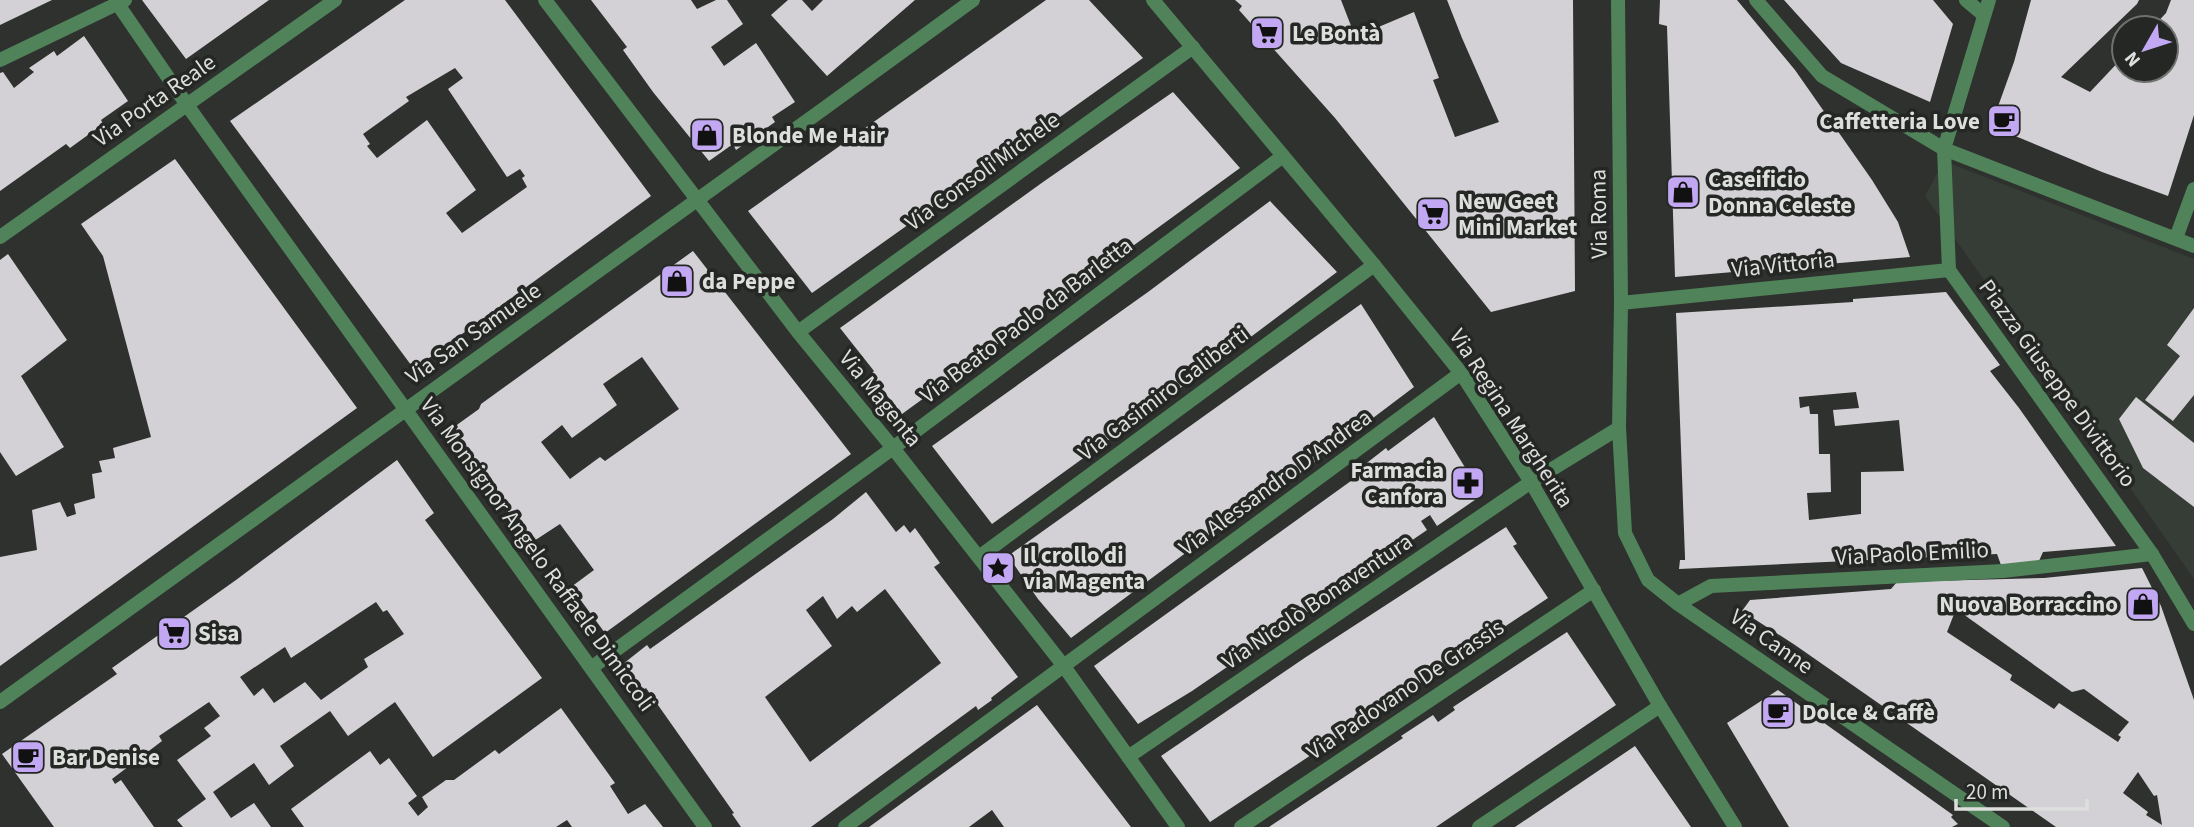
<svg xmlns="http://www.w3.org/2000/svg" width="2194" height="827" font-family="'Source Sans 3',sans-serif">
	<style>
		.built { fill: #353d36 }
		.building { fill: #d3d1d6; fill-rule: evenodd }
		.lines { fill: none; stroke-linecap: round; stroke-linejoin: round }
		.pedestrian { stroke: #50835a; stroke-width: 14 }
		.minor { stroke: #50835a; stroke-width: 14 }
		.tertiary { stroke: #50835a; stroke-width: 14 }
		.labels { text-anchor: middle; stroke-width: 7; stroke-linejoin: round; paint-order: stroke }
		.poi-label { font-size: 23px; font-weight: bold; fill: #dddfdd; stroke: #242724; text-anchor: start }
		.street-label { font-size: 23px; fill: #dddfdd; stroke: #242724 }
	</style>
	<rect width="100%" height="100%" fill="#2e312e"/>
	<path class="built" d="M1944,161L2194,259V579L1925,196Z"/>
	<path class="building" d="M0,0H52L0,25Z
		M142,0H269L186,59Z
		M405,0H505L651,196L414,369L230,121ZM455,68L463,78L448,89L507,177L520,169L525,176L522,178L527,187L462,233L446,213L476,190L427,120L377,158L367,146L370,144L363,134L409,101L406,97Z
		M591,0H691L697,9L716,0H727L743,24L711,47L724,66L756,43L795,102L772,117L775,122L736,150L733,144L709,161L653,92L623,50L627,47Z
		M788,0H802L812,11L823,0H915L827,76L771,15Z
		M1046,0H1089L1143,58L812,293L748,211Z
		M1235,0H1341L1353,31L1362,34L1414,12L1439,78L1433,80L1455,137L1499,122L1462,38L1447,0H1573L1575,291L1491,312L1335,118L1239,10L1242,6Z
		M1660,0H1737L1795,70L1872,180L1898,222L1910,257L1675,277L1667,26L1659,24Z
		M1784,0H1933L1953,24L1930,102L1841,63Z
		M2031,0H2139L2137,4L2061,77L2090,92L2124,56V70H2166V28H2152L2166,13L2171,0H2194V115L2168,196L2102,172L1991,126L2014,62Z
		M84,36L128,101L101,120L103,124L70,148L66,144L0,191V73L3,72L14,88L34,72L29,68L54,51L57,56Z
		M1173,92L1240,168L902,414L870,375L874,371L840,328L1043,182Z
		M175,159L357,408L0,666V557L37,550L32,510L60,502L67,517L76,514L74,504L95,498L92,474L102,472L99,461L115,458L113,448L151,437L103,256L81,224Z
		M1270,201L1337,272L1248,339L992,524L932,446L1148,292Z
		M693,251L851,454L605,633L571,587L594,570L560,524L537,539L528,542L516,524L517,522L480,478L482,473L468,456L465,457L447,432L479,409L481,404ZM642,357L679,409L605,461L600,457L570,479L541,442L562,425L572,438L617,405L603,384Z
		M8,254L67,340L21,376L64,447L16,476L0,452V260Z
		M1946,292L2000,365L1990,371L2019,408L2116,546L2043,552L2039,561L2001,565L1997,554L1679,569L1680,560H1685V557L1676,313L1853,302V299ZM1856,392L1859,408L1833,410L1835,426L1899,420L1904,471L1861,472V514L1809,520L1807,493L1831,492L1830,454H1819L1818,414H1810L1809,406L1800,408L1799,397Z
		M1361,304L1414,387L1259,504L1257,500L1071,638L1038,599L1008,556Z
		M2194,308V395L2173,421L2145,400L2180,356L2167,345Z
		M2136,397L2194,443V507L2143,468L2119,419Z
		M1434,417L1482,495L1437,526L1430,515L1421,521L1427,530L1192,691L1138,724L1094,666L1362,473L1359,469L1386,448L1388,451Z
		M397,460L434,513L425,520L542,678L433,757L395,702L348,736L330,711L280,746L294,766L269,785L254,763L213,792L231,818L254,803L271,827H183L177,820L206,799L177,760L211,736L204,728L220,716L209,702L159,736L162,741L112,779L115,784L121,780L154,827H54L2,754L117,674L112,668L236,580ZM376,602L383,612L387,610L404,634L364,659L368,667L321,700L305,682L274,703L263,688L254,696L240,677L285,647L291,658Z
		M866,492L896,532L904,525L910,533L915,528L940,563L934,567L1018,677L991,698L992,700L978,710L976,706L811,827H741L732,814L734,813L646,688L641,691L623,664L647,645L650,649L833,519ZM885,589L941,663L810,762L765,697L832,646L806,610L823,596L837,619L852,606L857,612Z
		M1506,527L1517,544L1513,546L1548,598L1210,822L1161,756L1306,657Z
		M2142,568L2161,606L2194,700V827H2056L1795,645L1742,611L1750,600L1891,589L1897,582L2044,578ZM1956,609L2072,692L2084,689L2129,722L2118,735L2121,737L2118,742L2059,703L2054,709L2010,680L2012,675L1947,632ZM2138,772L2154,796L2157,795L2162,825L2146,815L2148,812L2123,793Z
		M1567,632L1616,705L1436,827H1269L1403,738L1401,736L1433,715L1438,722L1455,710L1453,707Z
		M1778,690L1953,815L1951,817L1958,824L1952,827H1789L1727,723Z
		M1037,705L1131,827H1004L992,810L969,827H869Z
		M561,708L615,783L610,786L628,814L645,804L663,827H572L567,820L556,827H304L291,809L370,751L380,765L389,758L417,796L408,803L418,816L428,807L422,797L446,780H454L495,750L499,754Z
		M1635,746L1691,827H1515Z"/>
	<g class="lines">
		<path class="pedestrian" d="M2003,571L2152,554"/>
		<path class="minor" d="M115,0L187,105L705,827
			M545,0L798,332L893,448L1063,665L1178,827
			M1618,0L1621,303L1619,428L1625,533L1648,580L1678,604L2003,827
			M1756,0L1822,76L1944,149L2194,246
			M1966,0L1984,15
			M1989,0L1944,149L1949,270L2152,554L2194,624
			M0,60L125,0
			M0,237L335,0
			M2176,238L2194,189
			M1621,303L1949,270
			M798,332L1193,47
			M979,557L1374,265
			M1678,604L1711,586L2003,571
			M591,668L893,448L1283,156
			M0,702C324,468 650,236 973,0
			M1128,757L1531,482L1619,428
			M845,827L1461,373
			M1241,827L1594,590
			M1479,827L1660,706"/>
		<path class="tertiary" d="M1153,0L1374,265L1461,373L1531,482L1660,706L1735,827"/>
	</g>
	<defs>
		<g id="supermarket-square" transform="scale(1.75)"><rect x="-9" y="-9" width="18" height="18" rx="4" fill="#c2a8f3" stroke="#242724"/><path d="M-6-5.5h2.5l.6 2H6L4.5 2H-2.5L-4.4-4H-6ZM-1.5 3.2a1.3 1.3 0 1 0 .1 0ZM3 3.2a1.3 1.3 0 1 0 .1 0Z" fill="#111"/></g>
		<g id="cafe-square" transform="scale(1.75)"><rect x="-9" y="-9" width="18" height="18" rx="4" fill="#c2a8f3" stroke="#242724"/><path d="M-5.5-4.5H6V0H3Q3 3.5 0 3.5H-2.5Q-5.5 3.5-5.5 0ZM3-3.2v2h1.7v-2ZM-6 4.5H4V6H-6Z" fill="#111"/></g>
		<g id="shop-square" transform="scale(1.75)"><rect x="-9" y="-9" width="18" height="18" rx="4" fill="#c2a8f3" stroke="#242724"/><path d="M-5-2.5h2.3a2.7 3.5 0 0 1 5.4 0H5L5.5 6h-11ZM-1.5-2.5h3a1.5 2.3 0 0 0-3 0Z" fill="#111"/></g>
		<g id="pharmacy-square" transform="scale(1.75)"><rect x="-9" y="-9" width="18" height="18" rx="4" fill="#c2a8f3" stroke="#242724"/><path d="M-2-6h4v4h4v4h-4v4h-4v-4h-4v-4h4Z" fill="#111"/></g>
		<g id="sight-square" transform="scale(1.75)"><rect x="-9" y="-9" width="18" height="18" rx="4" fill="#c2a8f3" stroke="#242724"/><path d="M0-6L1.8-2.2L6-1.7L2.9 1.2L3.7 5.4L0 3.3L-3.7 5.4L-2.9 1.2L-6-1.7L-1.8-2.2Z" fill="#111"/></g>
	</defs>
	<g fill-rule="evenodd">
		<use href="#supermarket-square" x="1267" y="33"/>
		<use href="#cafe-square" x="2004" y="121"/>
		<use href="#shop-square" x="707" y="135"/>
		<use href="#shop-square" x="1683" y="192"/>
		<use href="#supermarket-square" x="1433" y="214"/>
		<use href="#shop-square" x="677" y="281"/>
		<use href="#pharmacy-square" x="1468" y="483"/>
		<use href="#sight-square" x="998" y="568"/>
		<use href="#shop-square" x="2143" y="604"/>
		<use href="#supermarket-square" x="174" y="633"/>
		<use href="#cafe-square" x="1778" y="712"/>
		<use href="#cafe-square" x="28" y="757"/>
	</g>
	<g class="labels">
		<g class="poi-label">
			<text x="1292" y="41">Le Bontà</text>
			<text x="1980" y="129" text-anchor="end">Caffetteria Love</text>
			<text x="732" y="143">Blonde Me Hair</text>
			<text x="1708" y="187">Caseificio<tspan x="1708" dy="26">Donna Celeste</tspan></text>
			<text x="1458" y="209">New Geet<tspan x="1458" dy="26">Mini Market</tspan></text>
			<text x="702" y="289">da Peppe</text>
			<text x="1444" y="478" text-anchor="end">Farmacia<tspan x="1444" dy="26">Canfora</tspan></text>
			<text x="1023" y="563">Il crollo di<tspan x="1023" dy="26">via Magenta</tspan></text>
			<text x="2118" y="612" text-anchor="end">Nuova Borraccino</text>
			<text x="198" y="641">Sisa</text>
			<text x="1802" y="720">Dolce &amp; Caffè</text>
			<text x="52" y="765">Bar Denise</text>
		</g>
		<g class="street-label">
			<text transform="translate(154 100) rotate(-35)" y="8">Via Porta Reale</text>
			<text transform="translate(982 171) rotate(-36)" y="8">Via Consoli Michele</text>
			<text transform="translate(1598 214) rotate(-91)" y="8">Via Roma</text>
			<text transform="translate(1783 264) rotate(-6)" y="8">Via Vittoria</text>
			<text transform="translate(1026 320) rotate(-37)" y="8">Via Beato Paolo da Barletta</text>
			<text transform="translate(473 333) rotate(-35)" y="8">Via San Samuele</text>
			<text transform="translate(2058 383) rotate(54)" y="8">Piazza Giuseppe Divittorio</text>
			<text transform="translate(1163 393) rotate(-37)" y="8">Via Casimiro Galiberti</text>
			<text transform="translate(881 398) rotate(51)" y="8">Via Magenta</text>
			<text transform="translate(1512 418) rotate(57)" y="8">Via Regina Margherita</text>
			<text transform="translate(1275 482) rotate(-36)" y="8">Via Alessandro D'Andrea</text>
			<text transform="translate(1912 553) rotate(-3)" y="8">Via Paolo Emilio</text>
			<text transform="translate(538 554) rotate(54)" y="8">Via Monsignor Angelo Raffaele Dimiccoli</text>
			<text transform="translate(1317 601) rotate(-34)" y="8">Via Nicolò Bonaventura</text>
			<text transform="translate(1772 641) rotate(35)" y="8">Via Canne</text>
			<text transform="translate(1405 689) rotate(-34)" y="8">Via Padovano De Grassis</text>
		</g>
	</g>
	<g transform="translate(2145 49) rotate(231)"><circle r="33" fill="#242724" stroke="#6e716e" stroke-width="2"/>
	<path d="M0-5L12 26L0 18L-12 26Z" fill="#c2a8f3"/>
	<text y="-10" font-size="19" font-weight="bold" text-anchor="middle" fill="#dddfdd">N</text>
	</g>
	<path d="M1956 799v10h131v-10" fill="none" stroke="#dddfdd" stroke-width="3.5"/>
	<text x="1966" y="799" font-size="21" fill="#dddfdd" stroke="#242724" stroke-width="5" paint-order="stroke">20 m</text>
</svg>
